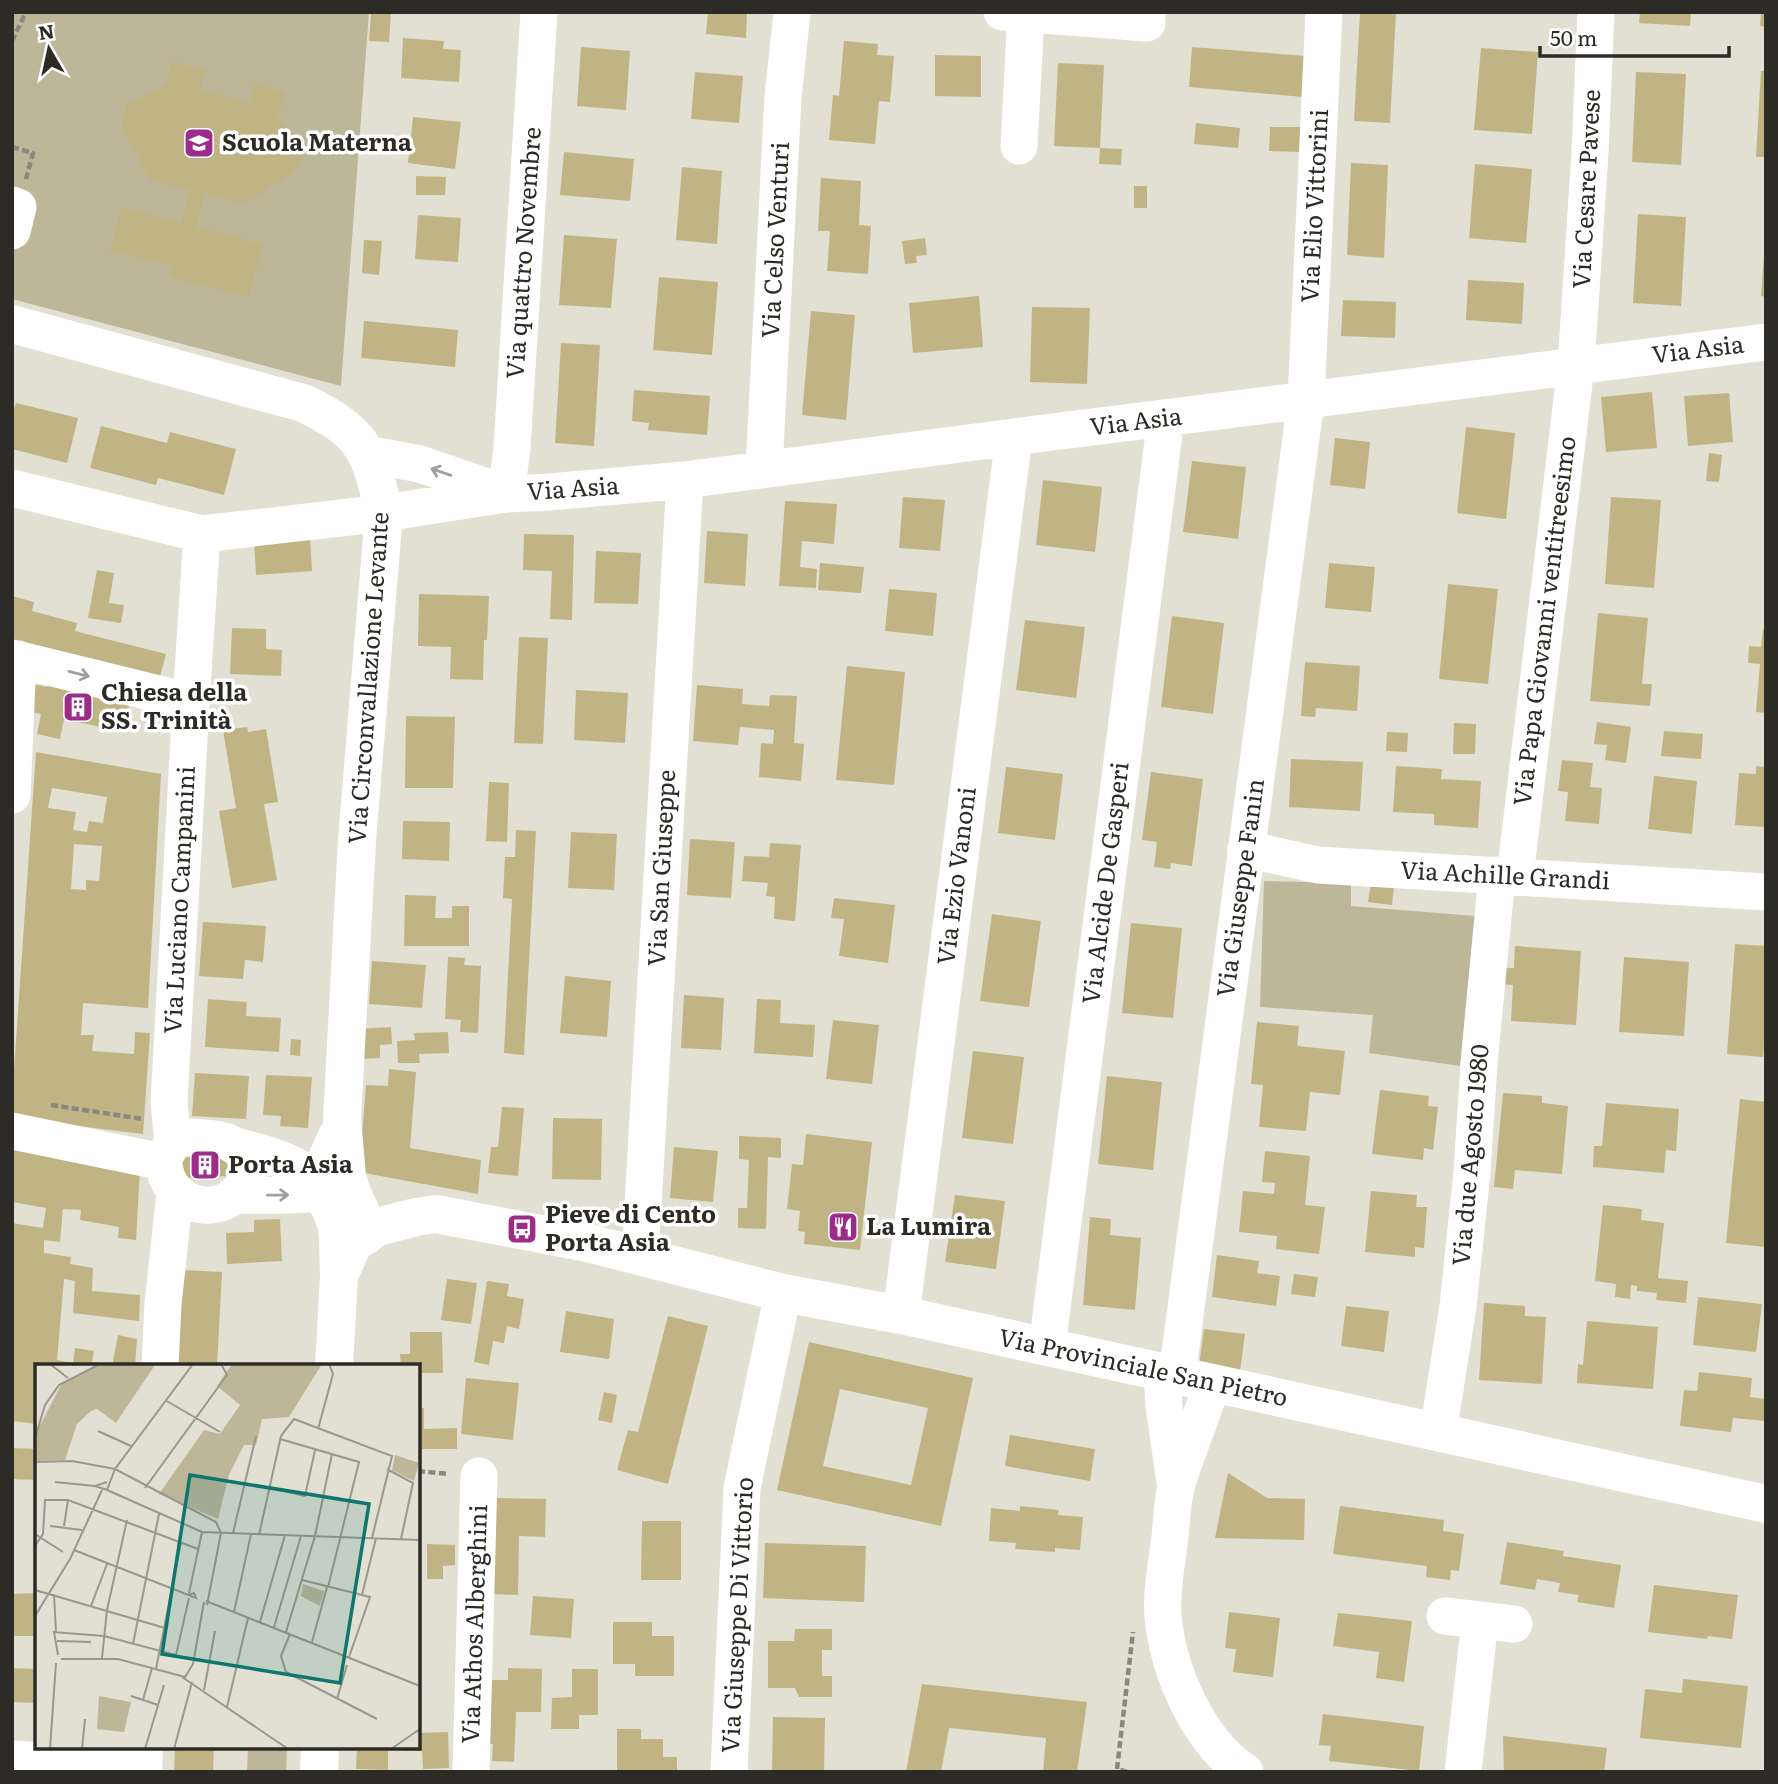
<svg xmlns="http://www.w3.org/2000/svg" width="1778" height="1784" font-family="Literata,serif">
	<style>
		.green { fill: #beb699 }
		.building { fill: #c1b484; fill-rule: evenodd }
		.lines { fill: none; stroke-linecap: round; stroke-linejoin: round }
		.path { stroke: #89877f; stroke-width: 4.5; stroke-dasharray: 7 3.5; stroke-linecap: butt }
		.minor { stroke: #fff; stroke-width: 37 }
		.major { stroke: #fff; stroke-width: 38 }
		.oneway { stroke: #a0a09d }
		.labels { text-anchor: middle; stroke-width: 7; stroke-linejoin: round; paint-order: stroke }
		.poi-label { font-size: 24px; font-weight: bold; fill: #2c2b26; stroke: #fff; text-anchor: start }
		.street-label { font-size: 24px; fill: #2c2b26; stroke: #fff }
		.inset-road { fill: none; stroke: #99978e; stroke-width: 2 }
		.view { fill: #0f766e; fill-opacity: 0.15; stroke: #0f766e; stroke-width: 3.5 }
		.inset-edge { fill: none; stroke: #2c2b26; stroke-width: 3.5 }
	</style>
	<rect width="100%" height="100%" fill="#e2dfd3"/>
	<path class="green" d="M12,12H369L341,386L12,299Z
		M1264,881L1351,883V906L1475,916L1460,1066L1369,1053L1373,1015L1260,1007Z
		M248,1747H287L286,1772H247Z"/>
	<path class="building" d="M371,12H391L389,42L369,41Z
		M708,12H747L746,38L706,34Z
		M1360,12H1396L1390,123L1354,121Z
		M1640,12H1691L1690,26L1639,23Z
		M1761,12H1766V27L1760,26Z
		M403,38L444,41L443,49L461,50L459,82L401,78Z
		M844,41L878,44L877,55L894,56L890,102L879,101L875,144L829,140L833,95L839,96Z
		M581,47L630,51L626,110L577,106Z
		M1192,47L1306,56L1303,97L1189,87Z
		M1481,48L1538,52L1532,134L1474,130Z
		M935,55L981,56V97L935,96Z
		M172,61L205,70L200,90L250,103L255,84L285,92L278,117L304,147L298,169L245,204L205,194L196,227L263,244L249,297L170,277L173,266L110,251L121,207L181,222L189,190L150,180L121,125L126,105L166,85Z
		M1058,63L1104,65L1100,148L1054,146Z
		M1761,71H1766V157H1756Z
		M695,72L743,76L739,123L691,119Z
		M1636,72L1686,74L1681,165L1632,162Z
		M413,117L461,122L455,169L408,163Z
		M1196,123L1240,128L1238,148L1194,144Z
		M1270,127H1300V152L1269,151Z
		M1100,148L1122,149L1121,165L1099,164Z
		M564,152L634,159L630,201L560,195Z
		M1351,163L1388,165L1384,258L1347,255Z
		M1475,164L1532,169L1526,243L1469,238Z
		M682,167L722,171L717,244L676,240Z
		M416,176L446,177L445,195H416Z
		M821,178L861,181L859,225L871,226L868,274L827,271L830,231H818Z
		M1134,186H1147V208H1134Z
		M1638,214L1686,217L1681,306L1633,303Z
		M418,215L461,218L458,262L415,259Z
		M564,235L617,239L611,308L559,305Z
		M925,238L927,255L916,256L917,263L905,264L902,241Z
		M364,240L382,241L379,275L362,273Z
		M1764,254H1766V297L1761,296Z
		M659,277L718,282L712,355L653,350Z
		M1468,280L1524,283L1522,324L1466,320Z
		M979,296L983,347L913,353L909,303Z
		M1343,300L1396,302L1395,338L1341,336Z
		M1032,307L1090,308L1087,384L1030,382Z
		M811,311L855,315L846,420L802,415Z
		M364,321L458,330L455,367L361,358Z
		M561,343L600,345L594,446L555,443Z
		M634,390L710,396L707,435L648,430L649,423L632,421Z
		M1652,392L1657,448L1606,452L1601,397Z
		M1729,393L1733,442L1688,446L1684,396Z
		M16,403L78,418L67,463L12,449V417Z
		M101,426L167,443L170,432L236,449L224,495L158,478L156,485L90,468Z
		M1466,427L1515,433L1506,519L1457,513Z
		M1335,438L1370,442L1365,489L1330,485Z
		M1709,453L1722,455L1719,482L1706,481Z
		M1192,461L1246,467L1238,539L1183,532Z
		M1043,480L1102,487L1095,552L1036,545Z
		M903,497L945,500L940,551L899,548Z
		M1611,497L1661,500L1654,588L1605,584Z
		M785,501L837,504L834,544L802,541L800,567L817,569L816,588L779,586Z
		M707,531L748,534L745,586L704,583Z
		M524,534L574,535L572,620L550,619L552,571L523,570Z
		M310,537L312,571L256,575L254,540Z
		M596,551L641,553L638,604L594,603Z
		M820,563L864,567L861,593L818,590Z
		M1329,563L1375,567L1371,612L1325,608Z
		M97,570L114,573L109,603L124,605L121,623L88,618Z
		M1448,584L1498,589L1488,684L1439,679Z
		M889,589L937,593L933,636L885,631Z
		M419,594L489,596L487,640H484L483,680L450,679L451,647L418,646Z
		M12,596L34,602L32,611L77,623L75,631L166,654L158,684L12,647Z
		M1598,613L1648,618L1642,684H1652L1650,706L1590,701Z
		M1172,616L1224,623L1213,714L1161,707Z
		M1025,620L1085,627L1076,698L1016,690Z
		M232,628L266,629V649L282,650L281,676L230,674Z
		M1763,629H1766V713L1756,712L1760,664L1748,663L1749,646L1761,647Z
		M519,637L548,638L543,744L514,743Z
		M1305,662L1360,666L1357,711L1316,708L1315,717L1301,716Z
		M847,666L905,672L894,785L836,780Z
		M49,675L130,702L123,732L64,719L60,739L37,734L41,714L26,711L32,684L47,687Z
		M697,685L743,689L742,704L769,706L770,695L797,696L794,743L804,744L801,781L759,777L761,743L773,744L774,730L740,727L738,745L693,741Z
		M576,690L628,693L625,743L574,740Z
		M406,716L455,717L453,788H405Z
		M1597,722L1631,727L1626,763L1605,760L1607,745L1594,744Z
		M1454,723L1476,724L1475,754H1453Z
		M247,727L248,732L266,729L278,802L264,804L277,880L232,888L219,811L236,808L223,730Z
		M1664,731L1703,734L1701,759L1661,756Z
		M1387,732L1408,733L1407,752L1386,751Z
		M36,752L161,774L148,1008L83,1003L81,1035H94L92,1051L134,1054L135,1032L150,1033L143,1134L12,1118V1098ZM52,788L107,797L103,823L89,821L87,832L73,830L76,812L48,808ZM74,844L102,846L99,881L86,880V890L71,889Z
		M1291,759L1363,762L1360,811L1289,807Z
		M1562,760L1593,763L1590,787L1602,788L1599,824L1565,821L1568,792L1558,791Z
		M1396,766L1442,769L1441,779L1481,781L1478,828L1434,825V814L1393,812Z
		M1756,766L1766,767V827L1735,825L1739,773L1756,774Z
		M1006,767L1063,774L1055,840L998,833Z
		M1151,772L1203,779L1192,866L1171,863L1170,869L1154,867L1157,842L1142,840Z
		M1654,776L1697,781L1692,834L1648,829Z
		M489,782L509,783L507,842L486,841Z
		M403,821L450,822L449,861L402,859Z
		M516,830L536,831L524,1055L504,1053L512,899L503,898L505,857H515Z
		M571,832L617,834L614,890L568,888Z
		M690,839L735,842L731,898L687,895Z
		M770,843L801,845L795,921L774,919L775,897L766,896L768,883L742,881L744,856L769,857Z
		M1371,883L1394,886L1392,905L1368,902Z
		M405,895L436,896L435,918H452V906H469V946H404Z
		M834,898L895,905L888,963L839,956L844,919L831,918Z
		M992,914L1041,921L1029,1007L980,1001Z
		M203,922L266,926L263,962L245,960L243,979L199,976Z
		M1131,923L1182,928L1173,1018L1122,1013Z
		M1735,944L1766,946V1017L1763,1057L1727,1054Z
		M1515,946L1581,951L1576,1025L1511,1021L1513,985L1496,984L1498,968H1514Z
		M448,957L465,958L464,965L481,966L478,1033L460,1032L461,1020L445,1019Z
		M1624,957L1689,962L1684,1036L1619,1032Z
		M372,961L426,965L422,1008L369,1004Z
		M565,976L611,981L607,1037L560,1033Z
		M684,995L724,998L721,1050L681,1048Z
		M208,999L247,1002L246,1016L281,1018L279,1052L205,1047Z
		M757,999L781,1000L780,1023L815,1025L813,1057L754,1053Z
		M833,1020L879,1025L872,1084L826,1079Z
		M1257,1022L1299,1026L1297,1046L1345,1051L1340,1095L1310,1092L1306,1131L1259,1127L1263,1085L1251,1084Z
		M391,1027L392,1044L380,1045V1058L360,1059L358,1029Z
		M448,1032L449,1053L419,1054L420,1063H398L397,1041L415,1040L414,1033Z
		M291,1039L301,1040L300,1056L290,1055Z
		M973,1051L1024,1057L1013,1144L962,1138Z
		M389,1069L416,1072L410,1148L481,1160L478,1194L359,1172L366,1085L388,1086Z
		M195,1073L249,1076L246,1119L192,1116Z
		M266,1075L312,1077L308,1128L280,1126L281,1116L263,1115Z
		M1107,1076L1162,1082L1153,1170L1098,1164Z
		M1380,1090L1429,1096L1428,1106L1438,1107L1433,1150L1424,1148L1423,1160L1372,1154Z
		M1503,1093L1542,1096V1103L1568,1106L1562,1174L1515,1170L1513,1189L1494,1187Z
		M1740,1099L1766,1102V1247L1726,1243Z
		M1606,1103L1679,1109L1676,1151L1666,1150L1664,1173L1593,1167L1594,1146H1602Z
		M502,1107L524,1108L518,1176L488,1173L491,1147H498Z
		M553,1118L602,1119L601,1180L552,1179Z
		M806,1134L872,1142L860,1250L804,1244L805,1232L798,1231L800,1211L787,1209L792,1164L803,1165Z
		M739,1136L781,1138V1158L768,1157L766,1229L738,1228V1208H747L749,1160L739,1159Z
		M674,1147L718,1151L713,1202L670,1198Z
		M14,1148L140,1169L136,1240L118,1238L119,1227L80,1220L81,1210L63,1209L60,1242L44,1240V1253L71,1257L70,1264L93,1268L92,1291L140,1295L139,1321L73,1313L75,1281L64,1279L57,1360L73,1363L75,1348L94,1351L92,1362L108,1364V1366H37V1424L12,1421V1223L43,1228L46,1208L12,1202Z
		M230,1151V1176L180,1178L179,1153Z
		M1265,1151L1310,1156L1305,1205L1325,1207L1319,1254L1276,1249L1277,1236L1239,1232L1243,1191L1274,1194L1275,1183L1262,1182Z
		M1371,1191L1417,1195L1416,1207H1427L1424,1248L1415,1247V1257L1365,1252Z
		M955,1195L1005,1201L996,1269L945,1262Z
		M1603,1205L1642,1209L1641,1220L1664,1223L1658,1278L1688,1281L1686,1303L1656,1300L1657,1293L1637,1291V1286L1631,1285L1630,1299L1615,1297L1616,1284L1595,1281Z
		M1090,1217L1111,1219L1110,1235L1141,1238L1135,1310L1083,1305Z
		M280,1219L282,1261L227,1264L226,1233L254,1232V1220Z
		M1217,1255L1259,1261L1257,1273L1280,1276L1276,1306L1212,1297Z
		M182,1270L222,1272L217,1366H178Z
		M1294,1274L1318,1277L1315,1297L1291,1294Z
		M447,1279L477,1283L471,1324L441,1320Z
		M487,1281L509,1284L507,1296L524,1299L519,1329L507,1326L504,1343L493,1341L489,1365L474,1362Z
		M1698,1297L1762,1304L1756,1352L1693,1345Z
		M1484,1303L1525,1306V1316L1546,1317L1542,1384L1479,1380Z
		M1346,1306L1389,1311L1384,1352L1341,1346Z
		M566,1311L614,1319L609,1359L560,1352Z
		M668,1316L708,1326L668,1484L617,1470L628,1430L638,1432Z
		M1587,1321L1658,1327L1653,1389L1577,1383L1578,1364L1583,1365Z
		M1204,1329L1245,1334L1240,1371L1199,1366Z
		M410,1332H442L443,1373H418V1366H401L400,1354H410Z
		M118,1335L137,1339L135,1366H112Z
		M809,1342L973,1378L941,1526L777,1490ZM840,1389L928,1408L911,1485L823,1466Z
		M1699,1372L1752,1378L1750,1397L1766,1399V1421L1733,1418L1731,1432L1680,1426L1684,1390L1697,1391Z
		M466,1378L519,1383L513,1440L461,1434Z
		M604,1392L617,1395L612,1423L598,1420Z
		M418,1408H424V1429L457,1428V1449H418Z
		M1010,1435L1095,1449L1090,1481L1005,1466Z
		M12,1448L37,1449V1480L12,1479Z
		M1228,1473L1267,1498L1305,1499L1304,1540L1215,1538Z
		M493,1498L546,1499L545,1537L519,1536L518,1595L492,1594Z
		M1020,1506L1059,1510L1058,1515L1083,1517L1080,1550L1055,1548V1552L1015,1549L1016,1543L989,1541L991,1508L1020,1511Z
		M1340,1506L1444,1520L1443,1531L1464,1534L1459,1571L1451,1570L1450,1580L1426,1577L1427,1566L1333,1554Z
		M642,1521H681V1580H641Z
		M1507,1542L1564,1551L1563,1556L1621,1565L1614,1608L1577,1602L1579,1595L1558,1592L1560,1583L1537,1579L1535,1590L1500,1584Z
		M765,1543L866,1546L864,1602L763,1598Z
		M427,1544L455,1545V1565L443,1566V1579H427Z
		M1654,1585L1738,1595L1732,1639L1708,1636L1707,1639L1648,1632Z
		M37,1593V1636H12V1594Z
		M533,1596L574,1599L571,1638L530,1635Z
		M1229,1612L1280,1618L1273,1677L1233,1672L1236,1649L1225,1648Z
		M1338,1613L1412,1621L1404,1682L1376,1678L1379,1652L1333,1646Z
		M613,1622H652V1636H674V1676H635V1664H613Z
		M795,1629H832V1650H822V1676H832V1697H799L795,1688H768V1641H794Z
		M12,1668L37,1669V1703L12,1702Z
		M508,1668L542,1669L541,1712H516L514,1762L492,1761L493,1744H481L483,1680H508Z
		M572,1669H598V1715H579V1729H551L552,1698L572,1697Z
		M1683,1679L1748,1686L1741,1748L1640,1738L1645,1689L1682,1693Z
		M922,1684L1087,1702L1077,1772H1043L1046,1738L949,1728L941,1772H906Z
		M1323,1714L1424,1726L1419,1771L1329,1761L1331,1746L1319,1745Z
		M773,1717L825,1718L824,1772H772Z
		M617,1729H641V1739H663V1757H677V1772H617Z
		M448,1732L449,1768L423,1769L422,1751H403L402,1747H418V1733Z
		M1503,1736L1607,1748L1604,1772H1504Z
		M175,1747H214L213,1772H174Z
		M357,1747H388V1770L356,1769Z"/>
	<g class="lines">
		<path class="path" d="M12,41L26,12
			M12,147L33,153L26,179
			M51,1105L143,1119
			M418,1471L449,1474
			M1127,1772L1117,1769L1133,1632"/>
		<path class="minor" d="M1002,12L1147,23V12
			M1019,146L1026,14
			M12,205L18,207L12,231
			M367,454L420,464L501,492
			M764,469L783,97L792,12
			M12,488L202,534L384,513L506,494L550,492L685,480L1014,437L1766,342
			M506,494L512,448L539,12
			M12,658L191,702
			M12,795L18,659
			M1246,849L1318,865L1766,892
			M1515,876L1576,366L1590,152L1596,12
			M12,1131L163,1162
			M192,1137C216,1139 231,1137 247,1158C247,1166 248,1177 244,1184C224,1218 174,1209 165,1171C165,1168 163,1163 164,1160C165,1154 171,1147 173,1141Z
			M173,1141L169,1102L191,702L202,534
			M239,1147C258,1152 292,1160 307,1174C313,1179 317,1186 321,1192
			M234,1195C259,1195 283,1196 307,1194C323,1193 336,1188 351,1193
			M640,1256L685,480
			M901,1315L1014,437
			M1047,1347L1166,418
			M160,1366L163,1304L175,1193
			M1162,1373L1164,1406L1175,1482
			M1177,1376L1306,400L1324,12
			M1212,1383C1202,1417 1187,1450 1177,1484C1172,1500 1172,1519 1170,1537C1167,1562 1161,1590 1163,1616C1168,1671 1198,1741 1245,1772
			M1438,1433L1458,1306L1472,1172L1479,1064L1497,875
			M1445,1616L1514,1624
			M12,1759L144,1767V1747
			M471,1772L479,1476
			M729,1772L742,1488L783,1293
			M1463,1772L1480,1620"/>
		<path class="major" d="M12,324L303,403C364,432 370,450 384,513L357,840L342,1120L347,1176L352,1193L360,1210L367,1235
			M339,1276L353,1244L377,1227L416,1217L436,1214L588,1243L783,1293L901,1315L1766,1504
			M334,1366L339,1276L338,1240L337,1226L331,1210L321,1192L322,1170L337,1136
			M319,1772L320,1747"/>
	</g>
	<defs><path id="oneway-shaft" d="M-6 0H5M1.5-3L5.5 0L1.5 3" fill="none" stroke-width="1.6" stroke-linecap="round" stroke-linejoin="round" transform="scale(1.75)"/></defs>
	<g class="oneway">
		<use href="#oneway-shaft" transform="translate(441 472) rotate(-161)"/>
		<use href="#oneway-shaft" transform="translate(79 674) rotate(14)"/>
		<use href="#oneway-shaft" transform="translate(278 1195) rotate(-1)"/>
	</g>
	<defs>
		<g id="school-square" transform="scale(1.575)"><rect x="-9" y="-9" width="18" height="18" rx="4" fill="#9c2b89" stroke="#fff"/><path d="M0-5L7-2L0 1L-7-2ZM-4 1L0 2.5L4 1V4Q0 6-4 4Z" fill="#fff"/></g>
		<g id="building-square" transform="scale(1.575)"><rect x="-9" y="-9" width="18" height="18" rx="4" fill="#9c2b89" stroke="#fff"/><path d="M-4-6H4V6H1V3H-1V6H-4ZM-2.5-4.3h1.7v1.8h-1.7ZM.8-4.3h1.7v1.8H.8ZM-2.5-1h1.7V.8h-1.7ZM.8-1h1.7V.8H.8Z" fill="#fff"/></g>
		<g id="restaurant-square" transform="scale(1.575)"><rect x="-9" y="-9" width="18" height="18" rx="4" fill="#9c2b89" stroke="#fff"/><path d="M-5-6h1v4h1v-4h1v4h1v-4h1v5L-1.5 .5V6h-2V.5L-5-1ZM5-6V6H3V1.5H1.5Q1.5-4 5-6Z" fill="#fff"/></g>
		<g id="bus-square" transform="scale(1.575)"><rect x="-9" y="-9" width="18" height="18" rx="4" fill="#9c2b89" stroke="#fff"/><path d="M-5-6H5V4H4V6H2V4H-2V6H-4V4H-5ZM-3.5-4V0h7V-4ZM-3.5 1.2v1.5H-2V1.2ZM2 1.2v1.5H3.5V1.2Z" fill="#fff"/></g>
	</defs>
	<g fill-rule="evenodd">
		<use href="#school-square" x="199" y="143"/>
		<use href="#building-square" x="78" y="707"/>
		<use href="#building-square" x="205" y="1165"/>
		<use href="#restaurant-square" x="843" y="1227"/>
		<use href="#bus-square" x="522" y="1229"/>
	</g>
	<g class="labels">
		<g class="poi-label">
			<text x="222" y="151">Scuola Materna</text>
			<text x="101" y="701">Chiesa della<tspan x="101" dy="28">SS. Trinità</tspan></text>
			<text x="228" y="1173">Porta Asia</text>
			<text x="545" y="1223">Pieve di Cento<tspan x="545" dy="28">Porta Asia</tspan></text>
			<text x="866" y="1235">La Lumira</text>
		</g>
		<g class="street-label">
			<text transform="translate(1587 189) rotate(-87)" y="8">Via Cesare Pavese</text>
			<text transform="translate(1315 206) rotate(-87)" y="8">Via Elio Vittorini</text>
			<text transform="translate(776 240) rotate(-87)" y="8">Via Celso Venturi</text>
			<text transform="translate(524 253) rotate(-86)" y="8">Via quattro Novembre</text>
			<text transform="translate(1698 350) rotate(-7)" y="8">Via Asia</text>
			<text transform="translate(1136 422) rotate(-7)" y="8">Via Asia</text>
			<text transform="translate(573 489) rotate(-4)" y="8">Via Asia</text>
			<text transform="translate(1545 621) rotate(-83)" y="8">Via Papa Giovanni ventitreesimo</text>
			<text transform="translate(369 678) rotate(-86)" y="8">Via Circonvallazione Levante</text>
			<text transform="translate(662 868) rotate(-87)" y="8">Via San Giuseppe</text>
			<text transform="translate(957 876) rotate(-83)" y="8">Via Ezio Vanoni</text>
			<text transform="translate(1505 876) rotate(3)" y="8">Via Achille Grandi</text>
			<text transform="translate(1106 883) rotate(-83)" y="8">Via Alcide De Gasperi</text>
			<text transform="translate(1241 888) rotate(-82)" y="8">Via Giuseppe Fanin</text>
			<text transform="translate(180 900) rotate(-87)" y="8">Via Luciano Campanini</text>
			<text transform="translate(1471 1155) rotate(-85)" y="8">Via due Agosto 1980</text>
			<text transform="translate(1143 1368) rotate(12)" y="8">Via Provinciale San Pietro</text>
			<text transform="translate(738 1615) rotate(-87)" y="8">Via Giuseppe Di Vittorio</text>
			<text transform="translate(475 1624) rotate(-88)" y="8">Via Athos Alberghini</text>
		</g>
	</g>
	<g transform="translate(35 1364)">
		<rect width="385" height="385" fill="#e2dfd3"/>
		<path d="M65,0H126L120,1L81,59L62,45L56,47L42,60L30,96L0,97V71L27,19ZM197,0H287L254,53L227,55L221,81H209L194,111L183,155L124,130L169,66L185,70L205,41L182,22ZM360,91L384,99L379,117L357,106ZM268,220L289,227L285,242L266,232ZM64,332L96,338L89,368L62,365Z" fill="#beb699"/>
		<path class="inset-road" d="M15,0L33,14M130,36L185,68M283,65L298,10L294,0M63,67L96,82M0,74L10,41L24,21L65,0M245,75L324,98L293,223M0,98L37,97L80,105L181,158L186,169L172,241M352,105L378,119L366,175M20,118L60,122M72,118L60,122L72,126L80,105L158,0M110,124L192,11L186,0M235,124L270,132L280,86M72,126L167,168L385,176M15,162L47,166M29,162L33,136M198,169L221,72M0,170L28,188M224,171L246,72L259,55L357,92L337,174M0,182L8,170L10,136H33L163,185M39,186L161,234L159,229L153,231M267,216L335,233L314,293M0,226L130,264M154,229L167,168M19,230L21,268M327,231L341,174M171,237L385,322M56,242L72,200M199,248L216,170M0,252L35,195L67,126M225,258L250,171M239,263L266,172M251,268L280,172L297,90M255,270L246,292L251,308L342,355M22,277L56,278M277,278L292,223M98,280L124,150M23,291L19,268L69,272L141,291L154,234M67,294L72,246L92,156M26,295H83L150,313L158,300L169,238M121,305L146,178M147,313L253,385M169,326L180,267M96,332L123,341M302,335L312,301M108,336L117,304M192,343L213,254M15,385L21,299M47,385L50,355M110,385L129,321M139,385L157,318M356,385L385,365"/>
		<path class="view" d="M155,111L334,140L305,319L127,290Z"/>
		<rect width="385" height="385" class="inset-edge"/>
	</g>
	<rect width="1778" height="1784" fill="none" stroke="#2c2b26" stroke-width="28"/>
	<g transform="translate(49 49) rotate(351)" stroke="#ffffff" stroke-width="5" paint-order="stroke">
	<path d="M0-5L12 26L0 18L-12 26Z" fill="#2c2b26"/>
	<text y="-10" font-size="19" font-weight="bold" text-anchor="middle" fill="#2c2b26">N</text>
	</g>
	<path d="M1540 46v10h189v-10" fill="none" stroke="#2c2b26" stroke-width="3.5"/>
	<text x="1550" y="46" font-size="21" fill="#2c2b26" stroke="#ffffff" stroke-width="5" paint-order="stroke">50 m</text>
</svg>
